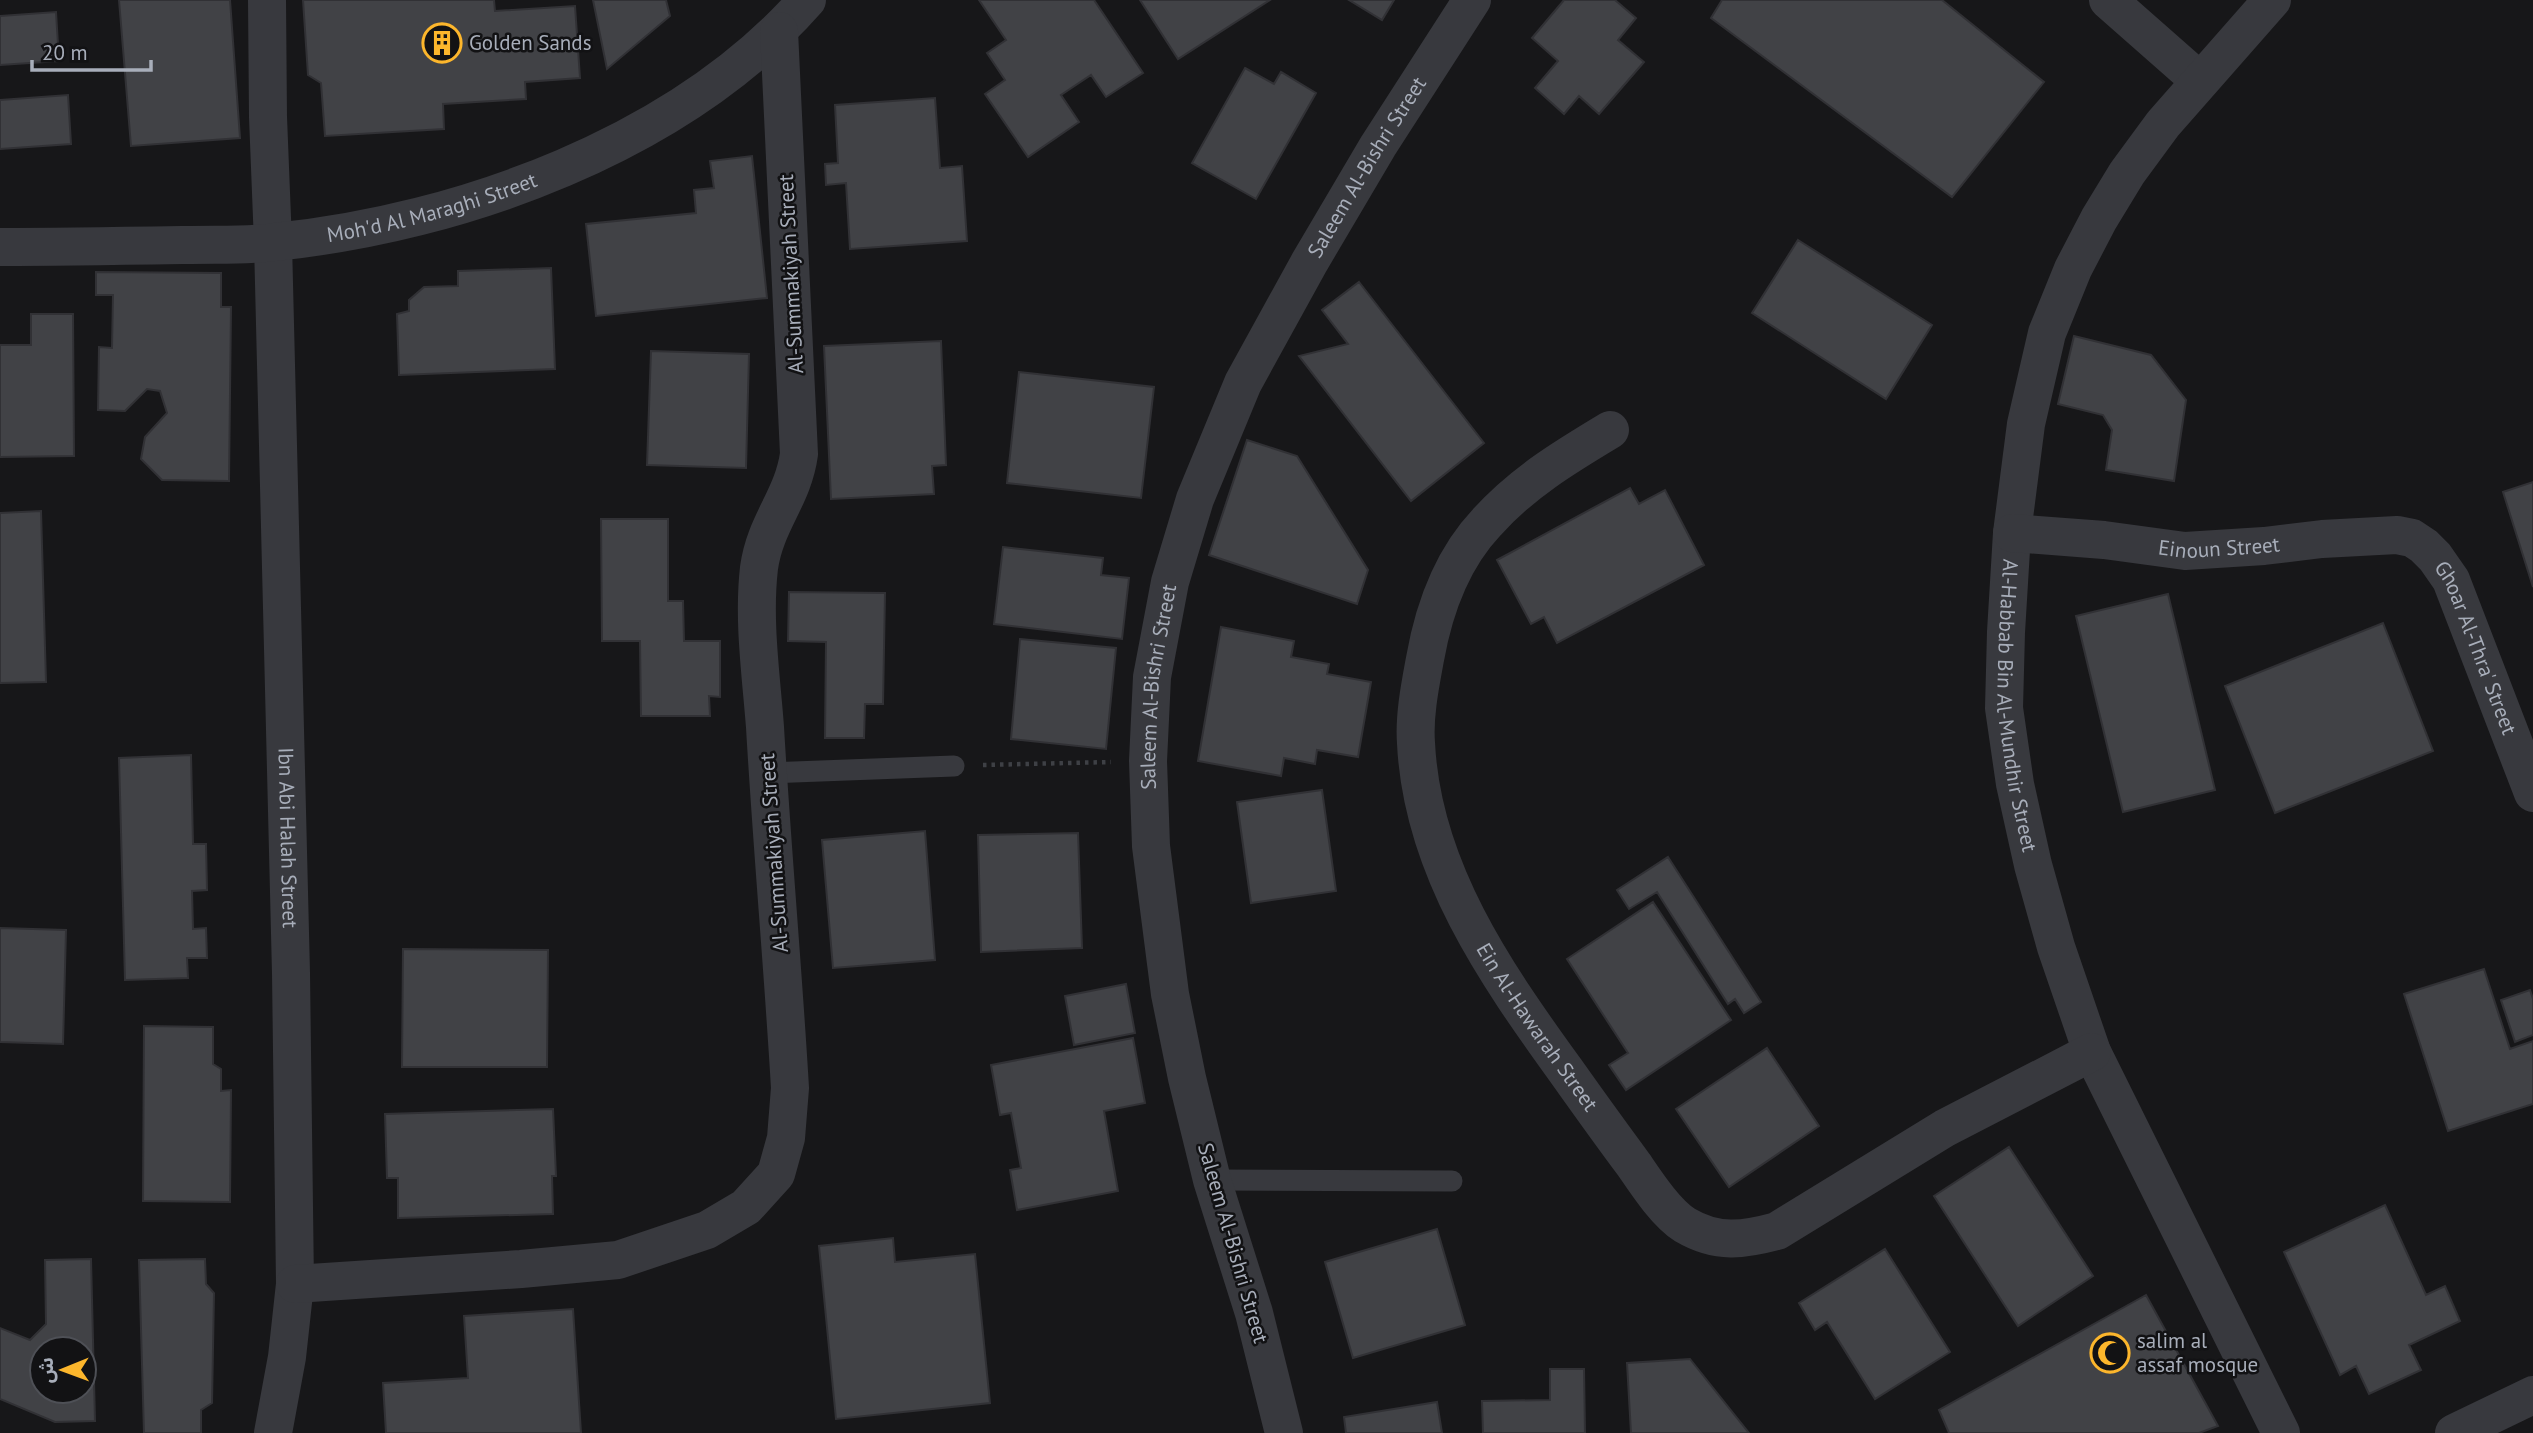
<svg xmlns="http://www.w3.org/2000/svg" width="2533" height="1433" font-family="'PT Sans','Noto Sans Arabic',sans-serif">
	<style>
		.building { fill: #414246; stroke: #313135; stroke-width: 2; fill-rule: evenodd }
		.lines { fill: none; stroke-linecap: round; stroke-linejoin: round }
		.path { stroke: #3e4045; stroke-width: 4.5; stroke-dasharray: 3.5 5; stroke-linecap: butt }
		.lane { stroke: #38393e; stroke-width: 21 }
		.street { stroke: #38393e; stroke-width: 38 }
		.labels { text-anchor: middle; stroke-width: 5; stroke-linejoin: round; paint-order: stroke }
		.poi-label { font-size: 21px; fill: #a8aeba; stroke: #121214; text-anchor: start }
		.street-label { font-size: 21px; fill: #a8aeba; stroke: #121214 }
	</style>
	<rect width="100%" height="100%" fill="#171719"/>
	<path class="building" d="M119,0H230L240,138L131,146Z
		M303,0H494L495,11L575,6L580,78L525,82L526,99L443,104L444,129L325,136L321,83L308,75Z
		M593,0H666L670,16L607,69Z
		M979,0H1094L1143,73L1106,97L1091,75L1061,95L1079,122L1028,157L985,94L1005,80L987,53L1006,40Z
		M1140,0H1270L1178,59Z
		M1349,0H1394L1382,20Z
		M1564,0H1615L1636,18L1618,40L1644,62L1599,114L1579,96L1564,114L1535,88L1558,61L1532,38Z
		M1722,0H1942L2044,82L1952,197L1711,18Z
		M56,12L59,61L0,65V16Z
		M1245,68L1274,84L1281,72L1316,93L1256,199L1192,163Z
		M68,95L71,144L0,149V100Z
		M935,98L940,168L962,166L967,241L850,249L846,183L826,185L825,164L838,163L835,105Z
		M752,156L767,298L596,316L586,224L696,213L694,190L714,188L710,161Z
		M1798,240L1932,325L1886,399L1752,313Z
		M551,268L555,369L399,375L397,314L409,311V300L424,287L458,286V271Z
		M96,272L221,273V307H231L229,481L162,480L141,459L145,437L167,413L160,391L147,389L125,411L98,410L99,347L112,348L113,295H96Z
		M1359,282L1484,443L1411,501L1299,356L1348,344L1322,310Z
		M31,314H73L74,456L0,457V345H31Z
		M2074,336L2151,355L2186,400L2174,481L2106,470L2112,430L2103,415L2058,404Z
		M941,341L946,465L932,466L934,494L831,499L824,346Z
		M651,351L749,354L746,468L647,465Z
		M1019,372L1154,387L1141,498L1007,483Z
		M1247,440L1297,456L1368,570L1357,604L1209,555Z
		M2533,482V587L2503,492Z
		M1630,488L1639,504L1665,490L1704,565L1557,643L1544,617L1531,624L1497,560Z
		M41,511L46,682L0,683V513Z
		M601,519H668V601H683L684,641H720V697L709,696L710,716H641L640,641H602Z
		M1003,547L1103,558L1101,575L1129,578L1122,639L994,624Z
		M789,592L885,593L883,704H865L864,738H825L826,642L788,641Z
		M2168,594L2215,790L2123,812L2076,616Z
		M2383,623L2433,751L2275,813L2225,686Z
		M1221,627L1294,641L1291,657L1329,664L1327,674L1371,682L1358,757L1317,750L1315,764L1284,758L1281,776L1198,761Z
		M1020,639L1116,648L1106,749L1011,739Z
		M191,755L193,844H206L207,890L192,891L193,929L206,928L207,958H187L188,978L125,980L119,758Z
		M1322,790L1336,891L1251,903L1237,802Z
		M925,831L935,960L833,968L822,840Z
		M1078,833L1082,948L981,952L978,835Z
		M1668,857L1761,1002L1744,1013L1735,999L1728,1004L1657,892L1629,909L1617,890Z
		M1653,902L1731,1020L1626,1090L1609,1065L1628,1053L1567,959Z
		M0,928L66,930L63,1044L0,1042Z
		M403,949L548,950L547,1067H402Z
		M2484,969L2510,1049L2533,1041V1104L2448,1131L2404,994Z
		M1126,984L1135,1033L1074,1045L1065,996Z
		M2530,990L2533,999V1035L2515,1042L2501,1000Z
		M144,1026L213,1027V1064L221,1069V1091L231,1090L230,1202L143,1201Z
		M1133,1038L1145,1103L1104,1111L1118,1191L1017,1210L1010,1170L1021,1168L1011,1113L1000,1115L991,1065Z
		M1767,1048L1819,1126L1729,1187L1676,1109Z
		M553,1109L556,1176H552L553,1214L398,1218V1178H387L385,1114Z
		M2009,1147L2093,1276L2018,1326L1934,1196Z
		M2385,1205L2426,1295L2445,1286L2460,1321L2409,1345L2421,1370L2369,1394L2356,1366L2340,1375L2284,1252Z
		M1437,1229L1465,1325L1353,1358L1325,1262Z
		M893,1238L895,1262L975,1254L990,1403L836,1419L819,1246Z
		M1885,1249L1950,1352L1875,1399L1827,1322L1815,1330L1799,1303Z
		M91,1259L95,1421L55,1422L0,1399V1328L30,1340L46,1324L45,1260ZM42,1349H84V1391H42Z
		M205,1259L206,1284L214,1293L212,1403L201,1410V1433H144L139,1260Z
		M2146,1295L2218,1426L2199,1433H1949L1939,1410Z
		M573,1309L581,1433H386L383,1383L468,1378L464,1316Z
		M1690,1359L1749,1433H1631L1627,1363Z
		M1550,1369H1584L1585,1433H1483L1482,1401L1550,1400Z
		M1437,1402L1442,1433H1346L1344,1417Z"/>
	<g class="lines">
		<path class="path" d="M983,765L1111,762"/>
		<path class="lane" d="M767,773L954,766
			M1212,1180L1452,1181"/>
		<g class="street">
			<path id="s1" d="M267,0L268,117L273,243L291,973L295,1284L287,1357L273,1433"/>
			<path d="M2108,0L2200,81"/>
			<path id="s2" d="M2272,0L2163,124L2127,173L2099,219L2073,269L2047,333L2026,424L2012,533L2006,632L2004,708L2015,784L2033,865L2056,947L2092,1052L2281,1433"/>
			<path id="s3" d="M0,247C62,247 123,246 185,245C215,244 245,246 275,242C462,223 680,144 807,0"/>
			<path id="s4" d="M1610,430C1565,457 1522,483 1487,522C1451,560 1434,608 1425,659C1420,686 1414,716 1416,743C1422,868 1495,973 1566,1071C1588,1102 1611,1134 1634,1165C1647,1184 1666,1213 1685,1225C1717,1244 1744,1240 1777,1231L1945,1128L2092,1052"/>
			<path id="s5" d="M2012,533L2104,540L2185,551L2264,546L2322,539L2397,535L2412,538L2424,546L2435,557L2451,580L2533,793"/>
			<path d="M295,1284L521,1269L618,1260L707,1230L746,1207L776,1174L786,1138L790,1088C783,968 772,848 765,727C761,675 753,620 759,568C765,523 793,498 799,454L779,31"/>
			<path id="s6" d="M1284,1433L1254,1313L1212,1180L1187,1078L1170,994L1151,846L1148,761L1152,677L1170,582L1195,499L1243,383L1309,263L1378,146L1472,0"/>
			<path d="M2454,1433L2533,1395"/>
		</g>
	</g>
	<defs>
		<g id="building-ring" transform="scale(2.0125)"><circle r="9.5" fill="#121214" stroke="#fcb62c" stroke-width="1.5"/><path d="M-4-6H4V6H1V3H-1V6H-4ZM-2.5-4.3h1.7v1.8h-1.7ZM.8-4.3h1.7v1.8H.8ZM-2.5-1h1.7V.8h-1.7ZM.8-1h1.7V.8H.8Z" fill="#fcb62c"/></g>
		<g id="mosque-ring" transform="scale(2.0125)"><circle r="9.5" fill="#121214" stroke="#fcb62c" stroke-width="1.5"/><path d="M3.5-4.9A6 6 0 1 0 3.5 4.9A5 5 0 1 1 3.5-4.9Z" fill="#fcb62c"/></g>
	</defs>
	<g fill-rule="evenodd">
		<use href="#building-ring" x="442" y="43"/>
		<use href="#mosque-ring" x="2110" y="1353"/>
	</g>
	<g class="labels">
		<g class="poi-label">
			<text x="469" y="50">Golden Sands</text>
			<text x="2137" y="1348">salim al<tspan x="2137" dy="24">assaf mosque</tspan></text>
		</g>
		<g class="street-label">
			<text dy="7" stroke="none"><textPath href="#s6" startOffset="1330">Saleem Al-Bishri Street</textPath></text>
			<text dy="7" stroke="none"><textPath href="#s3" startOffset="436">Moh'd Al Maraghi Street</textPath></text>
			<text transform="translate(791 274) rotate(-93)" y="7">Al-Summakiyah Street</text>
			<text dy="7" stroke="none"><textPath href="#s5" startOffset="208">Einoun Street</textPath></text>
			<text dy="7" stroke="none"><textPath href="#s5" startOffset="532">Ghoar Al-Thra' Street</textPath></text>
			<text dy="7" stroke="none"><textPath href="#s6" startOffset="763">Saleem Al-Bishri Street</textPath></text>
			<text dy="7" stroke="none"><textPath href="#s2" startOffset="782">Al-Habbab Bin Al-Mundhir Street</textPath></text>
			<text dy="7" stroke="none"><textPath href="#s1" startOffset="838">Ibn Abi Halah Street</textPath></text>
			<text transform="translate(774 853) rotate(-94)" y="7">Al-Summakiyah Street</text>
			<text dy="7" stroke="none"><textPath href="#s4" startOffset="705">Ein Al-Hawarah Street</textPath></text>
			<text transform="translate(1233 1243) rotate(74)" y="7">Saleem Al-Bishri Street</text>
		</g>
	</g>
	<g transform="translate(63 1370) rotate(269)"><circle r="33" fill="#121214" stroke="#4e5056" stroke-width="2"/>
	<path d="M0-5L12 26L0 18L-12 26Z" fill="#fcb62c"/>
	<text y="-10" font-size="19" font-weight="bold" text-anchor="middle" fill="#a8aeba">ش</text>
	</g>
	<path d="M32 60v10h119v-10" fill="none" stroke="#a8aeba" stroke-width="3.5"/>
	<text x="42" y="60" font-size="21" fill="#a8aeba" stroke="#121214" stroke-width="5" paint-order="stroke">20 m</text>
</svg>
